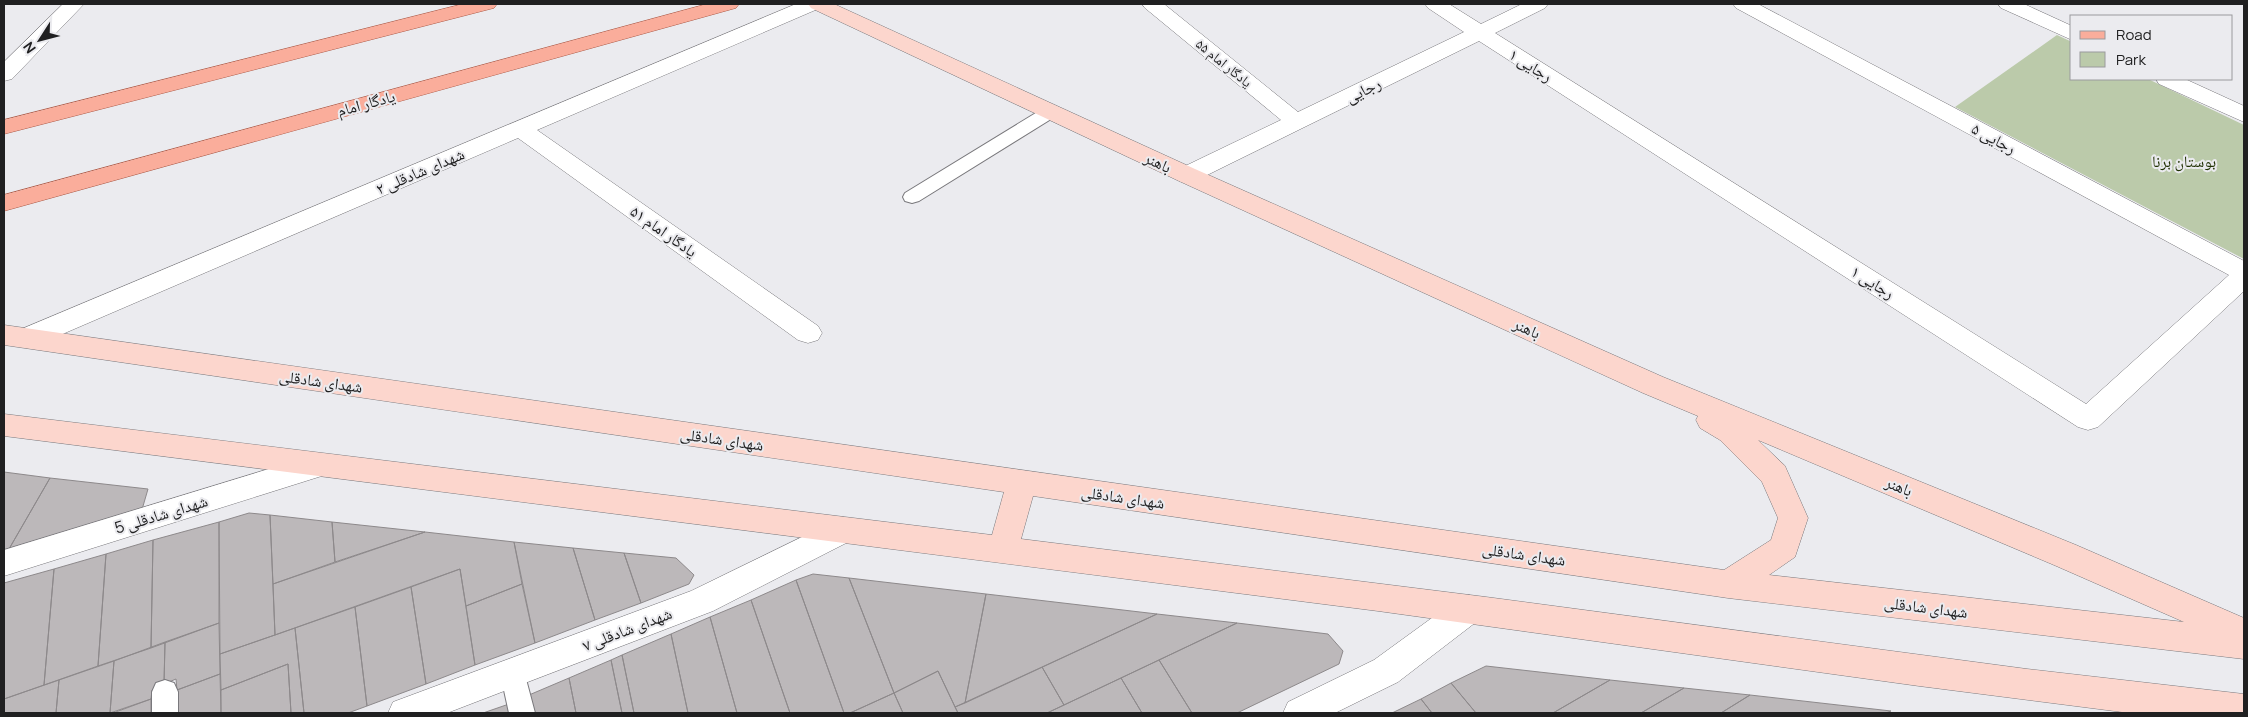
<svg xmlns="http://www.w3.org/2000/svg" width="2248" height="717" font-family="Manrope,'Noto Naskh Arabic',sans-serif">
	<style>
		.green { fill: #bbcaaa }
		.building { fill: #bcb8ba; stroke: #8d898b }
		.lines { fill: none; stroke-linecap: round; stroke-linejoin: round }
		.lane-casing { stroke: #79787c; stroke-width: 2 }
		.street-casing { stroke: #79787c; stroke-width: 1 }
		.secondary-casing { stroke: #79787c; stroke-width: 1 }
		.primary-casing { stroke: #ab5845; stroke-width: 1 }
		.lane { fill: #fff; fill-rule: evenodd }
		.street { fill: #fff; fill-rule: evenodd }
		.secondary { fill: #fcd6cd; fill-rule: evenodd }
		.primary { fill: #faad9b; fill-rule: evenodd }
		.labels { text-anchor: middle; stroke-width: 4; stroke-linejoin: round; paint-order: stroke }
		.far-street-label { font-size: 14px; fill: #202021; stroke: #ebebef }
		.street-label { font-size: 16px; fill: #202021; stroke: #ebebef }
		.park-label { font-size: 16px; fill: #1f3002; stroke: #ebebef }
	</style>
	<rect width="100%" height="100%" fill="#ebebef"/>
	<path class="green" d="M2057,35L2072,42V79H2148L2244,125V259L1955,107Z"/>
	<path class="building" d="M4,472L50,478L9,549L4,550Z
		M50,478L148,489L141,513L9,549Z
		M249,513L270,515L275,635L220,654L219,522Z
		M270,515L332,522L335,562L273,584Z
		M219,522V623L151,648L153,540Z
		M332,522L425,532L335,562Z
		M425,532L514,542L522,584L466,606L460,569L275,635L273,584Z
		M153,540L151,648L98,666L106,554Z
		M514,542L573,548L595,620L535,643Z
		M573,548L624,553L641,603L595,620Z
		M624,553L676,558L694,575L689,584L641,603Z
		M106,554L98,666L44,685L54,569Z
		M54,569L44,685L4,699V583Z
		M460,569L475,665L426,684L411,587Z
		M813,574L849,578L894,693L850,713H844L796,580Z
		M849,578L986,594L965,703L955,707L938,671L894,693Z
		M796,580L844,713H790L751,600Z
		M522,584L535,643L475,665L466,606Z
		M411,587L426,684L367,706L355,607Z
		M986,594L1157,614L965,703Z
		M751,600L790,713H737L710,617Z
		M355,607L367,706L348,713H304L295,628Z
		M1157,614L1237,623L1064,705L1042,667Z
		M710,617L737,713H688L671,634Z
		M219,623L220,674L177,690L176,679L164,684L165,642Z
		M1237,623L1328,634L1343,651L1339,664L1237,713H1192L1159,660Z
		M295,628L304,713H291L288,664L221,690L220,654Z
		M671,634L688,713H634L622,655Z
		M165,642L164,684L152,690L151,699L110,713L114,661Z
		M622,655L634,713H622L611,660Z
		M611,660L622,713H576L569,678Z
		M1159,660L1192,713H1142L1121,678Z
		M114,661L110,713H56L59,680Z
		M288,664L291,713H221V690Z
		M1486,666L1610,680L1553,713H1476L1451,683Z
		M1042,667L1064,705L1047,713H958L955,707Z
		M938,671L958,713H903L894,693Z
		M220,674L221,713H178L177,690Z
		M569,678L576,713H533L529,695Z
		M1121,678L1142,713H1047L1064,705Z
		M59,680L56,713H4V699Z
		M1610,680L1684,688L1641,713H1553Z
		M1451,683L1476,713H1432L1421,699Z
		M1684,688L1750,695L1721,713H1641Z
		M894,693L903,713H850Z
		M1750,695L1891,711L1886,713H1721Z
		M151,699V713H113Z
		M1421,699L1432,713H1392Z
		M509,704L511,713H483Z"/>
	<g class="lines">
		<g class="lane-casing">
			<path id="lane" d="M1050,107L1056,108L1059,112L1056,116L919,201L912,203L905,201L903,197L905,193L1044,108Z
				M513,660L522,664L535,713H509L500,672L504,664Z
				M165,680L174,683L178,692V713H152V692L156,683Z"/>
		</g>
		<g class="street-casing">
			<path id="street" d="M63,4H84L12,79L4,81V62Z
				M796,4H823L820,8L537,130L818,326L822,333L818,340L808,343L798,340L518,138L37,345L27,348L17,345L13,338L17,331Z
				M1142,4H1164L1298,112L1464,32L1428,8L1425,4H1449L1481,24L1522,4H1548L1545,8L1495,33L2086,404L2229,275L1736,8L1733,4H1758L2244,261V291L2098,427L2088,430L2078,427L1479,41L1195,181L1187,183L1179,181L1175,175L1179,169L1281,120L1145,8Z
				M1998,4H2024L2072,26V40L2001,8Z
				M2156,79H2185L2244,106V122L2159,84Z
				M318,454L328,458L333,466L328,474L4,576V550Z
				M843,517L854,521L858,530L854,539L713,611L447,713H388L393,702L691,591Z
				M1469,595L1480,599L1485,609L1480,619L1398,682L1335,713H1283L1288,702L1374,660L1458,599Z"/>
		</g>
		<g class="secondary-casing">
			<path id="secondary" d="M808,4H834L1195,169L1663,377L2076,545L2244,618V659L1728,598L1033,496L1021,539L1486,597L2027,669L2244,694V713H2130L1919,686L1378,611L4,436V414L992,535L1004,492L4,345V325L1724,570L1771,540L1778,518L1762,482L1720,440L1700,428L1696,420L1698,416L1643,393L1179,181L811,8ZM1758,440L2054,565L2184,622L1769,575L1795,557L1808,518L1785,466Z"/>
		</g>
		<g class="primary-casing">
			<path id="primary" d="M463,4H497L494,8L4,134V120Z
				M707,4H739L736,8L4,211V195Z"/>
		</g>
		<use href="#lane" class="lane"/>
		<use href="#street" class="street"/>
		<use href="#secondary" class="secondary"/>
		<use href="#primary" class="primary"/>
	</g>
	<g class="labels">
		<g class="far-street-label">
			<text transform="translate(1224 63) rotate(39)" y="5">یادگار امام ۵۵</text>
		</g>
		<g class="street-label">
			<text transform="translate(1531 65) rotate(32)" y="6">رجایی ۱</text>
			<text transform="translate(1363 90) rotate(-26)" y="6">رجایی</text>
			<text transform="translate(366 103) rotate(-15)" y="6">یادگار امام</text>
			<text transform="translate(1994 138) rotate(28)" y="6">رجایی ۵</text>
			<text transform="translate(1158 162) rotate(25)" y="6">باهنر</text>
			<text transform="translate(420 171) rotate(-23)" y="6">شهدای شادقلی ۲</text>
			<text transform="translate(664 231) rotate(35)" y="6">یادگار امام ۵۱</text>
			<text transform="translate(1873 282) rotate(32)" y="6">رجایی ۱</text>
			<text transform="translate(1527 328) rotate(24)" y="6">باهنر</text>
			<text transform="translate(321 381) rotate(8)" y="6">شهدای شادقلی</text>
			<text transform="translate(722 439) rotate(8)" y="6">شهدای شادقلی</text>
			<text transform="translate(1899 486) rotate(22)" y="6">باهنر</text>
			<text transform="translate(1123 497) rotate(8)" y="6">شهدای شادقلی</text>
			<text transform="translate(161 514) rotate(-17)" y="6">شهدای شادقلی 5</text>
			<text transform="translate(1524 554) rotate(8)" y="6">شهدای شادقلی</text>
			<text transform="translate(1926 607) rotate(7)" y="6">شهدای شادقلی</text>
			<text transform="translate(627 629) rotate(-21)" y="6">شهدای شادقلی ۷</text>
		</g>
		<g class="park-label">
			<text x="2184" y="167">بوستان برنا</text>
		</g>
	</g>
	<rect width="2248" height="717" fill="none" stroke="#202021" stroke-width="10"/>
	<rect x="2070" y="15" width="162" height="65" fill="#ebebef" stroke="#9a9a9d"/>
	<rect x="2080" y="31" width="25" height="8" fill="#faad9b" stroke="#9a9a9d"/>
	<text x="2116" y="40" font-size="15" fill="#202021">Road</text>
	<rect x="2080" y="52" width="25" height="15" fill="#bbcaaa" stroke="#9a9a9d"/>
	<text x="2116" y="65" font-size="15" fill="#202021">Park</text>
	<g transform="translate(40 40) rotate(234)" stroke="#ebebef" stroke-width="4" paint-order="stroke">
	<path d="M0-4L9 19L0 12L-9 19Z" fill="#202021"/>
	<text y="-8" font-size="14" font-weight="bold" text-anchor="middle" fill="#202021">N</text>
	</g>
</svg>
